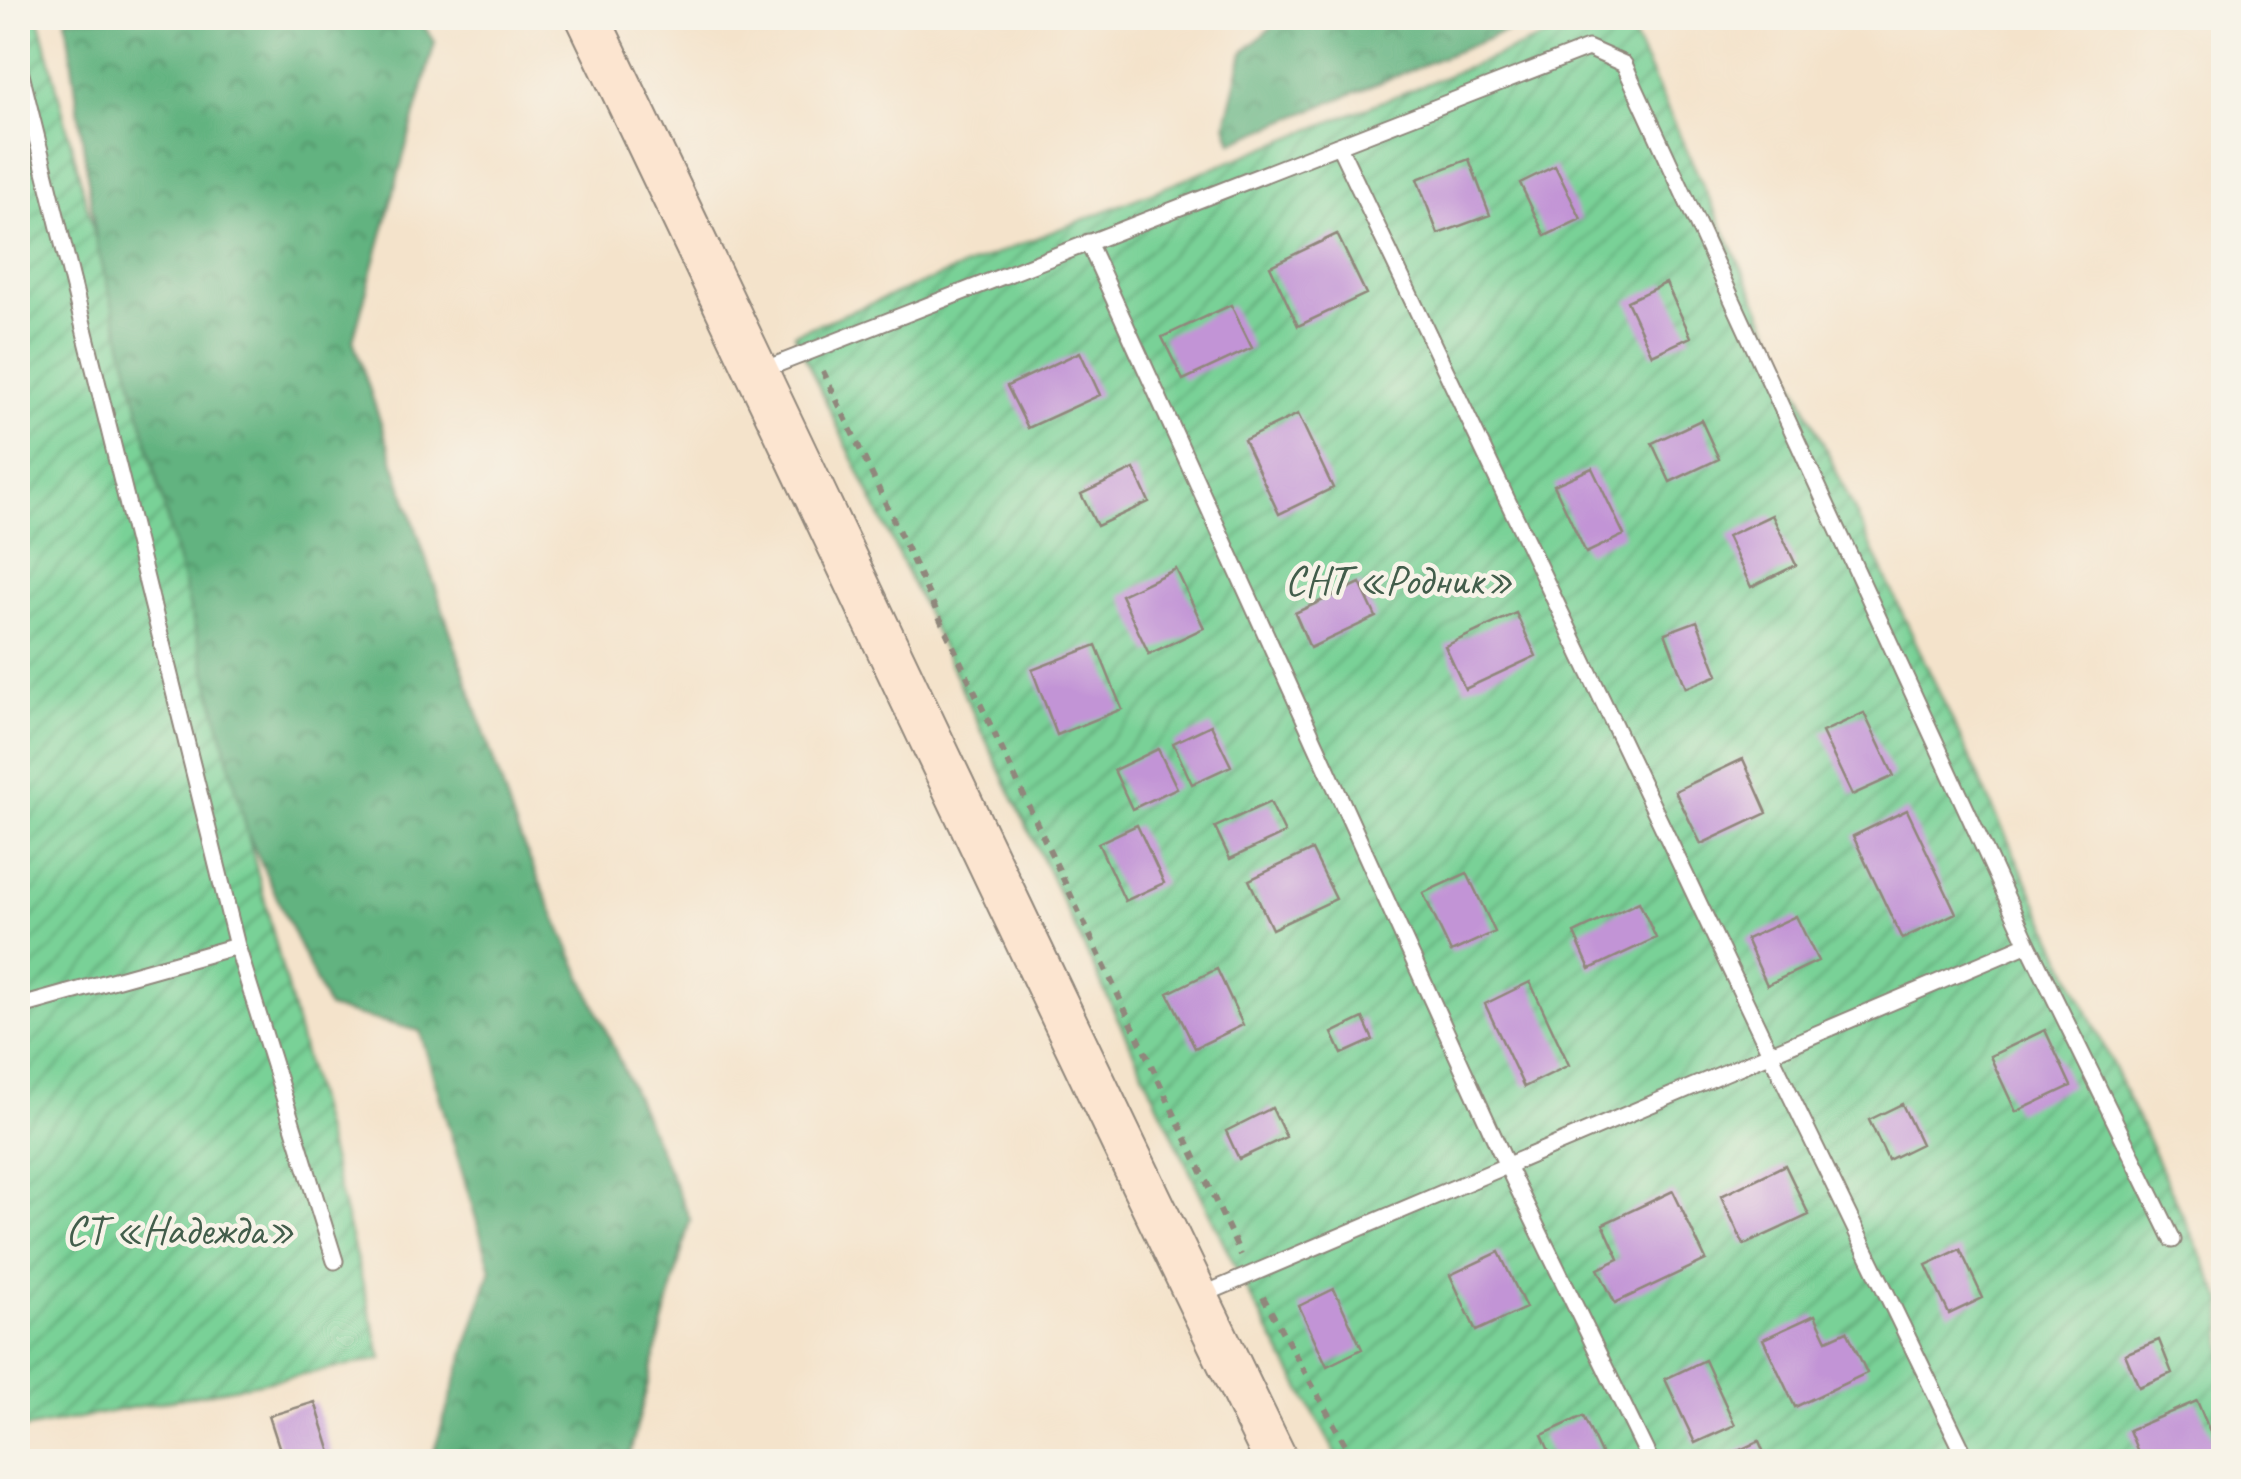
<svg xmlns="http://www.w3.org/2000/svg" width="2241" height="1479" font-family="Caveat,sans-serif">
	<style>
		.forest { fill: url(#forest-crowns); stroke: #466f56; stroke-width: 2.5 }
		.garden { fill: url(#garden-furrows); stroke: #527e61; stroke-width: 2.5 }
		.building { fill: #c294d6 }
		.lines { fill: none; stroke-linecap: round; stroke-linejoin: round }
		.lane-casing { stroke: #90877b; stroke-width: 19 }
		.secondary-casing { stroke: #90877b; stroke-width: 46 }
		.path { stroke: #90877b; stroke-width: 6; stroke-dasharray: 8 8; stroke-linecap: butt }
		.lane { stroke: #fff; stroke-width: 15 }
		.secondary { stroke: #fce5d0; stroke-width: 42 }
		.labels { text-anchor: middle; stroke-width: 9; stroke-linejoin: round; paint-order: stroke }
		.park-label { font-size: 42px; fill: #425d4b; stroke: #f7f3e8 }
	</style>
	<defs>
		<pattern id="forest-crowns" width="20" height="18" patternUnits="userSpaceOnUse" patternTransform="scale(2.5)"><rect width="20" height="18" fill="#62b380"/><path d="M2 6a3 3 0 1 1 6 0M12 15a3 3 0 1 1 6 0" fill="none" stroke="#519269"/></pattern>
		<pattern id="garden-furrows" width="10" height="10" patternUnits="userSpaceOnUse" patternTransform="scale(2.5)"><rect width="10" height="10" fill="#79d197"/><path d="M-1 1l2-2M0 10L10 0M9 11l2-2" fill="none" stroke="#63aa7b"/></pattern>
	</defs>
	<rect width="100%" height="100%" fill="#f7f3e8"/>
	<filter id="ink" filterUnits="userSpaceOnUse"><feTurbulence type="fractalNoise" baseFrequency=".01" numOctaves="2"/><feDisplacementMap in="SourceGraphic" scale="20" xChannelSelector="R" yChannelSelector="G"/><feConvolveMatrix kernelMatrix="1 2 1 2 8 2 1 2 1" color-interpolation-filters="sRGB"/></filter>
	<filter id="wash" filterUnits="userSpaceOnUse"><feTurbulence type="fractalNoise" baseFrequency=".0048" numOctaves="4" result="noise"/><feDisplacementMap in="SourceGraphic" scale="40" xChannelSelector="R" yChannelSelector="G"/><feGaussianBlur stdDeviation="2.25" result="paint"/><feColorMatrix in="noise" values="0 0 0 0 0 0 0 0 0 0 0 0 0 0 0 0 0 1.4 0 .05"/><feComposite in="paint" operator="in"/></filter>
	<g filter="url(#wash)">
		<rect width="100%" height="100%" fill="#f4e3cb"/>
		<path class="forest" d="M66,18H418L435,42L353,340L517,831L690,1219L628,1461H431L491,1269L420,1031L328,1008L213,759L106,313Z
			M1279,18H1539L1232,142L1226,124L1243,53L1271,28Z"/>
		<path class="garden" d="M18,18H39L382,1359L18,1430Z
			M1593,18H1625L2223,1302V1461H1340L1241,1279L794,334Z"/>
		<g id="blocks">
			<path class="building" d="M1469,159L1490,215L1438,234L1417,179Z
				M1555,166L1581,219L1545,236L1520,183Z
				M1337,234L1366,294L1298,326L1270,266Z
				M1666,283L1691,337L1652,355L1627,301Z
				M1231,305L1252,348L1183,380L1162,337Z
				M1080,352L1100,395L1028,428L1007,386Z
				M1298,414L1333,488L1279,514L1244,440Z
				M1701,420L1719,459L1670,482L1652,443Z
				M1592,468L1624,535L1586,553L1554,485Z
				M1134,469L1149,502L1097,526L1081,494Z
				M1772,515L1796,565L1751,587L1727,536Z
				M1176,569L1204,628L1149,654L1121,595Z
				M1360,583L1376,617L1310,648L1295,613Z
				M1516,613L1536,656L1465,689L1445,646Z
				M1697,621L1718,675L1686,688L1665,633Z
				M1096,645L1122,709L1057,735L1032,670Z
				M1864,713L1894,776L1852,795L1822,732Z
				M1211,725L1231,766L1192,784L1173,743Z
				M1158,749L1177,788L1132,809L1114,770Z
				M1743,759L1767,813L1701,844L1675,791Z
				M1270,802L1285,833L1230,859L1215,827Z
				M1907,810L1956,913L1902,939L1853,836Z
				M1137,825L1164,883L1125,901L1098,843Z
				M1312,850L1336,899L1272,929L1249,880Z
				M1467,873L1495,932L1451,952L1423,893Z
				M1639,902L1656,938L1590,969L1574,933Z
				M1796,916L1818,961L1767,985L1746,939Z
				M1217,969L1243,1025L1195,1048L1168,993Z
				M1530,982L1569,1065L1524,1087L1485,1004Z
				M1363,1018L1373,1040L1342,1054L1332,1033Z
				M2045,1030L2071,1086L2016,1112L1990,1056Z
				M1902,1104L1921,1144L1888,1160L1869,1120Z
				M1272,1108L1286,1137L1239,1159L1226,1131Z
				M1785,1165L1809,1215L1744,1245L1721,1196Z
				M1673,1191L1706,1260L1615,1303L1598,1269L1619,1259L1603,1224Z
				M1960,1249L1983,1298L1949,1314L1926,1265Z
				M1499,1252L1526,1308L1476,1331L1450,1275Z
				M1334,1289L1362,1349L1327,1366L1299,1306Z
				M1815,1315L1827,1340L1847,1331L1867,1373L1795,1407L1763,1339Z
				M2159,1340L2172,1373L2139,1387L2125,1354Z
				M1705,1360L1735,1425L1695,1443L1665,1379Z
				M2197,1401L2223,1462H2142L2129,1430Z
				M315,1402L334,1462H284L269,1416Z
				M1583,1416L1605,1462H1554L1542,1435Z
				M1759,1441L1768,1462H1715Z"/>
		</g>
	</g>
	<g filter="url(#ink)">
		<use href="#blocks" fill-opacity="0" stroke="#90877b" stroke-width="2.5"/>
		<g class="lines">
			<g class="lane-casing">
				<path id="lane" d="M18,62L237,946L335,1261
					M1339,146L1770,1053L1968,1462
					M1088,242L1507,1166L1651,1462
					M760,371L1588,48L1624,64L2028,944L2173,1240
					M18,1007L237,946
					M1200,1296L2028,944"/>
			</g>
			<g class="secondary-casing">
				<path id="secondary" d="M588,18C819,498 1043,983 1277,1462"/>
			</g>
			<path class="path" d="M823,371L1241,1255
				M1263,1297L1355,1462"/>
			<use href="#lane" class="lane"/>
			<use href="#secondary" class="secondary"/>
		</g>
	</g>
	<g class="labels">
		<g class="park-label">
			<text x="1399" y="594">СНТ «Родник»</text>
			<text x="180" y="1244">СТ «Надежда»</text>
		</g>
	</g>
	<rect width="2241" height="1479" fill="none" stroke="#f7f3e8" stroke-width="60"/>
</svg>
